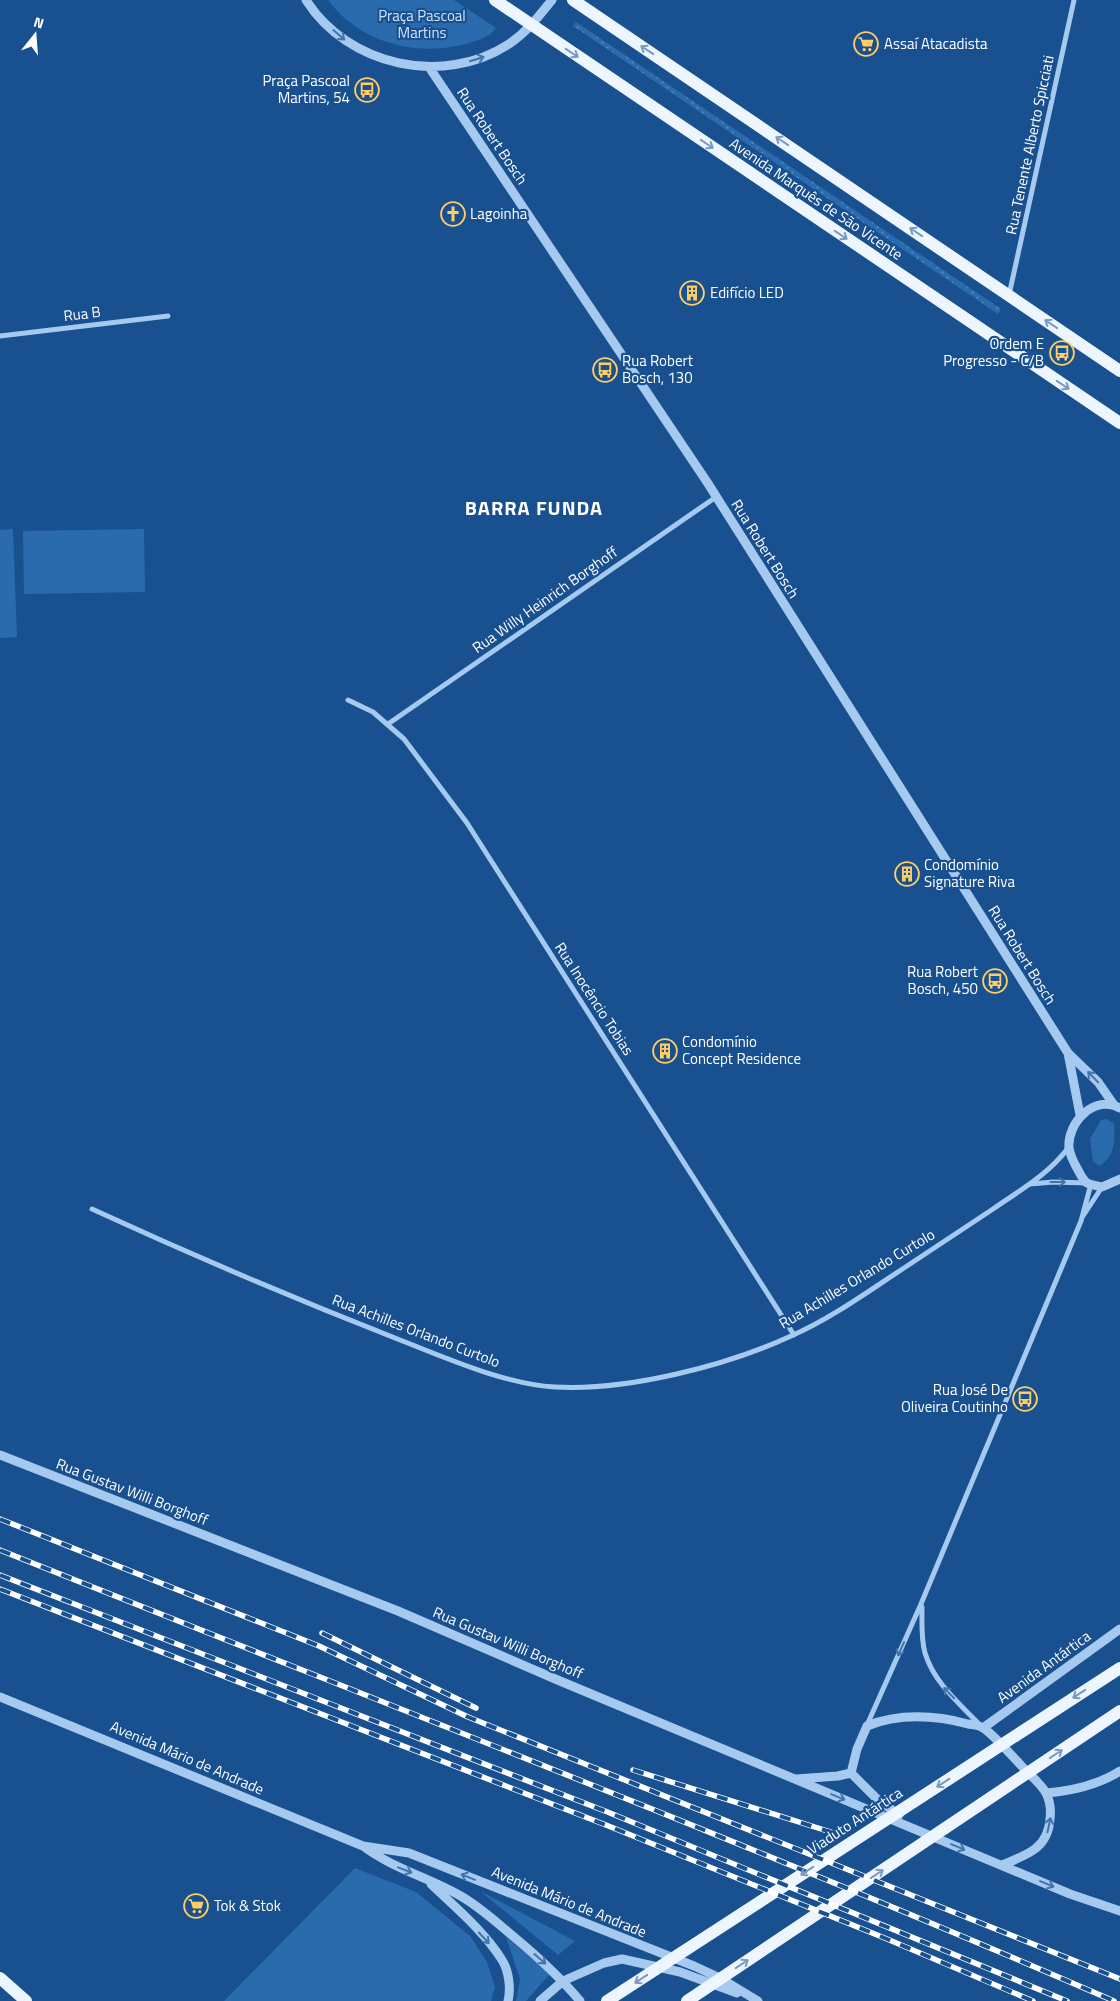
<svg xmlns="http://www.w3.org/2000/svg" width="1120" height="2001" font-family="'Titillium Web',sans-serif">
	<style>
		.grass { fill: url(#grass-dots) }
		.green { fill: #2a6bae }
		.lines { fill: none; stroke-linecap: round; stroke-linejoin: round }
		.minor { stroke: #a5c9ef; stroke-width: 5 }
		.tertiary { stroke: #a5c9ef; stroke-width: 9 }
		.primary { stroke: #edf5ff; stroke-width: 12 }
		.rail-casing { stroke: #fff; stroke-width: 5.5 }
		.rail { stroke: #185090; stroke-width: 4; stroke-dasharray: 11; stroke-linecap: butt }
		.oneway { stroke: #4274ac }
		.oneway2 { stroke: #789ac2 }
		.labels { text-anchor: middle; stroke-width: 4.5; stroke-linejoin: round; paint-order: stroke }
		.park-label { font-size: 15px; fill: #cce3fb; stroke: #185090 }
		.poi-label { font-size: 15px; fill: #fff; stroke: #185090; text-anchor: start }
		.street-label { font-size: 15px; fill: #fff; stroke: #185090 }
		.district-label { font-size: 20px; font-weight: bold; letter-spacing: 1px; fill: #fff; stroke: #185090 }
	</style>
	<defs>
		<pattern id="grass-dots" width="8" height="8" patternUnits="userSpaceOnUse" patternTransform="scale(1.25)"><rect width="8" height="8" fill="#2a6bae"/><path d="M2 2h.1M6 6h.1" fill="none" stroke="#5589be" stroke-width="1.8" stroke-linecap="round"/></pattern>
	</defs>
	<rect width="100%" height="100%" fill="#185090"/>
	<path class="grass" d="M576,22L1001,309L998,314L573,26Z"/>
	<path class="green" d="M328,0H454L496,28C490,37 476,41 466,44C416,57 360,43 328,0Z
		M13,529L17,637L0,638V530Z
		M144,529L145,592L24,594L23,531Z
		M1107,1119L1114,1124C1115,1141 1115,1157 1099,1166L1093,1161L1090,1139L1101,1120Z
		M355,1868L416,1892L470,1936L487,1962L495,1987L491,2001H224Z
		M480,1891L575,1941L558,1955Z
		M506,1937L550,1974L526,2001H516L520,1979Z"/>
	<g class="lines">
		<path class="minor" d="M1009,295L1074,0
			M0,336L168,316
			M348,700L373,712L404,739L467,823L794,1335
			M388,724L716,497
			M1030,1184L1053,1182L1086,1183
			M92,1209C192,1255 293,1298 395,1338C444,1357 503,1384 555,1387C627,1391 726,1366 791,1336C832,1318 870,1290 907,1266C936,1247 964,1228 993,1209C1019,1191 1049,1174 1068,1148
			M1083,1216L1102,1187
			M922,1607C922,1622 921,1639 925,1653C934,1683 960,1704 981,1726
			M867,1725L921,1604L1081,1221L1091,1184"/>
		<path class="tertiary" d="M306,0C348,66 443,87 509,44C527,32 539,16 552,0
			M429,67L707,482L1068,1053L1098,1082L1114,1105
			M1068,1053L1080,1115
			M1120,1108C1095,1094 1067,1122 1069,1148C1070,1156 1074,1163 1078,1170C1080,1174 1083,1180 1087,1183C1091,1185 1098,1186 1102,1187L1120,1179
			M0,1455L398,1611L560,1681L1070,1894L1120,1911
			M0,1697L363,1846C392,1868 427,1877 459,1895C479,1906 496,1922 514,1937C538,1957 560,1977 580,2001
			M983,1728L1120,1629
			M851,1773L857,1749L867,1726C898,1713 936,1715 968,1724C973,1725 979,1725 983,1728C992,1733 1010,1754 1018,1762C1026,1772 1040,1782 1046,1793C1050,1801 1051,1811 1050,1819C1048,1849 1026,1855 1002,1865
			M851,1773L878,1800L899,1815
			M796,1779L838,1776L851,1773
			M1046,1793C1071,1791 1098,1785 1120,1771
			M363,1846L409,1853L694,1966L720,1978L758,2001
			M431,1884C455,1907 484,1931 502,1960C509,1971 511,1989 508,2001
			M540,2001L563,1981L604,1963L622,1959L680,1972L737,1993"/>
		<path class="primary" d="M495,0L1120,423
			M573,0L1120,371
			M0,1978L26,2001
			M607,2001L1120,1668
			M687,2001L1120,1711"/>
		<g class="rail-casing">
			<path id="rail" d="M0,1519L319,1646L468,1717L1120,1979
				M0,1550C372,1699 747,1842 1114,2001
				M0,1575L610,1813L1067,2001
				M0,1589L606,1825L887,1939L1033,2001
				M322,1633L476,1708
				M633,1770L837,1834"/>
		</g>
		<use href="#rail" class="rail"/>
	</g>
	<defs><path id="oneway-shaft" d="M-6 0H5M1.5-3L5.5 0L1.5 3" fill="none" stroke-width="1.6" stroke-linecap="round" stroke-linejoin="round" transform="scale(1.25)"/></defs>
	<g class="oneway">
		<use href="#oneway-shaft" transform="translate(339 35) rotate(41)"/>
		<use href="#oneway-shaft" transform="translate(477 59) rotate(-17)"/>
		<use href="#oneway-shaft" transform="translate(1093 1077) rotate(-134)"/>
		<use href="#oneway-shaft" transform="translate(1058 1182)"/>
		<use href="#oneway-shaft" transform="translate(901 1649) rotate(114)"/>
		<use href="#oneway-shaft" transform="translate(949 1693) rotate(-134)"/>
		<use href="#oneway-shaft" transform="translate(838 1797) rotate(22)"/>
		<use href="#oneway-shaft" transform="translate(1049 1825) rotate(-78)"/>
		<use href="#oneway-shaft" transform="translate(958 1847) rotate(23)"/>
		<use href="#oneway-shaft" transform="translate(405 1870) rotate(21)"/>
		<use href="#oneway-shaft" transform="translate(468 1877) rotate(-158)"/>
		<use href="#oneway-shaft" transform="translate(1047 1884) rotate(23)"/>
		<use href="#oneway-shaft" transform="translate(484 1938) rotate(47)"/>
		<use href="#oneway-shaft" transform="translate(540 1959) rotate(41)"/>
	</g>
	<g class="oneway2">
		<use href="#oneway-shaft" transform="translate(647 50) rotate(-146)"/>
		<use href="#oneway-shaft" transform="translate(572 53) rotate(34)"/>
		<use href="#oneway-shaft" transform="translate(782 141) rotate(-146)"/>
		<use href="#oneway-shaft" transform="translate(707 144) rotate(34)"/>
		<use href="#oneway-shaft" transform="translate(916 232) rotate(-146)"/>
		<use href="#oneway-shaft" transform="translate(841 235) rotate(34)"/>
		<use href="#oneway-shaft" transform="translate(1051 324) rotate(-146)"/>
		<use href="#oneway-shaft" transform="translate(1063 385) rotate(34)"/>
		<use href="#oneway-shaft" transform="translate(1079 1694) rotate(147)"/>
		<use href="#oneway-shaft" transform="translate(1056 1754) rotate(-34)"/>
		<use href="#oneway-shaft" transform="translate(943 1783) rotate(147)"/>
		<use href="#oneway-shaft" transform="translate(807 1871) rotate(147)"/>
		<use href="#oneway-shaft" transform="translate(877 1874) rotate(-34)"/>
		<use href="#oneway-shaft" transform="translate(742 1964) rotate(-34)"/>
		<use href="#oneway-shaft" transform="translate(641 1979) rotate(147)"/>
	</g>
	<defs>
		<g id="supermarket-ring" transform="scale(1.25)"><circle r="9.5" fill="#185090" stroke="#ffcd63" stroke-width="1.5"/><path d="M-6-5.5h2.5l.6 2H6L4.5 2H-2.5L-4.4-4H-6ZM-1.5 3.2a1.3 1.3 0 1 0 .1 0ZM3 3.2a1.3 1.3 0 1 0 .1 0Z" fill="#ffcd63"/></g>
		<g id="bus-ring" transform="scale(1.25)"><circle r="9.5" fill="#185090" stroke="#ffcd63" stroke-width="1.5"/><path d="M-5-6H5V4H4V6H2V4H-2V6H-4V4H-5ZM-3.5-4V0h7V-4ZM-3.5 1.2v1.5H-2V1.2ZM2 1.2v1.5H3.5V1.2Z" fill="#ffcd63"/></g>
		<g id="church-ring" transform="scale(1.25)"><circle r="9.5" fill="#185090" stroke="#ffcd63" stroke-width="1.5"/><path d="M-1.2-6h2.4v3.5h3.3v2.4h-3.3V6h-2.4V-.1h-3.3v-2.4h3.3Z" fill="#ffcd63"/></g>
		<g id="building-ring" transform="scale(1.25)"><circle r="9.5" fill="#185090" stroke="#ffcd63" stroke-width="1.5"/><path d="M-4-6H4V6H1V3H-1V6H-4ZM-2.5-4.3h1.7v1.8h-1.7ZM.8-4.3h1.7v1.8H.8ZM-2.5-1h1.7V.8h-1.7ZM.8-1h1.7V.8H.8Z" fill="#ffcd63"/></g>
	</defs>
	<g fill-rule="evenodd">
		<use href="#supermarket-ring" x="866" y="44"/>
		<use href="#bus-ring" x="367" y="90"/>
		<use href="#church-ring" x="453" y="214"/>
		<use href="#building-ring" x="692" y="293"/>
		<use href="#bus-ring" x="1062" y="353"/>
		<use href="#bus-ring" x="605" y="370"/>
		<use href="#building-ring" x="907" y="874"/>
		<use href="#bus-ring" x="995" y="981"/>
		<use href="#building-ring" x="665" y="1051"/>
		<use href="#bus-ring" x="1025" y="1399"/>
		<use href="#supermarket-ring" x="196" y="1906"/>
	</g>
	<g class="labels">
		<g class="park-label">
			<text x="422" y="21">Praça Pascoal<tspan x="422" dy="17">Martins</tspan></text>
		</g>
		<g class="poi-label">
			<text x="884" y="49">Assaí Atacadista</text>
			<text x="350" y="86" text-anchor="end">Praça Pascoal<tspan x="350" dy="17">Martins, 54</tspan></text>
			<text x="470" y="219">Lagoinha</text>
			<text x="710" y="298">Edifício LED</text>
			<text x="1044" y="349" text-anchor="end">Ordem E<tspan x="1044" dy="17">Progresso - C/B</tspan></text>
			<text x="622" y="366">Rua Robert<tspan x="622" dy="17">Bosch, 130</tspan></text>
			<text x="924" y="870">Condomínio<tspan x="924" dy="17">Signature Riva</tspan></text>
			<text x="978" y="977" text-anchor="end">Rua Robert<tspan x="978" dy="17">Bosch, 450</tspan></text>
			<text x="682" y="1047">Condomínio<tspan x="682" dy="17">Concept Residence</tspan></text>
			<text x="1008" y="1395" text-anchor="end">Rua José De<tspan x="1008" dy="17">Oliveira Coutinho</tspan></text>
			<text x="214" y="1911">Tok &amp; Stok</text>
		</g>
		<g class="street-label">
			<text transform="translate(492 136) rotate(56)" y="5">Rua Robert Bosch</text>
			<text transform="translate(1030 145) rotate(-78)" y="5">Rua Tenente Alberto Spicciati</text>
			<text transform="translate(816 199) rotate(34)" y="5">Avenida Marquês de São Vicente</text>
			<text transform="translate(82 314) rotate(-7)" y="5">Rua B</text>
			<text transform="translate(765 549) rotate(58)" y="5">Rua Robert Bosch</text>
			<text transform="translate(545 600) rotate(-35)" y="5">Rua Willy Heinrich Borghoff</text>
			<text transform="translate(1022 955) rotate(58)" y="5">Rua Robert Bosch</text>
			<text transform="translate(594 999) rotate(57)" y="5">Rua Inocêncio Tobias</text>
			<text transform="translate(857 1279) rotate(-31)" y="5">Rua Achilles Orlando Curtolo</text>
			<text transform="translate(416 1331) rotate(21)" y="5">Rua Achilles Orlando Curtolo</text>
			<text transform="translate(132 1492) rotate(21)" y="5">Rua Gustav Willi Borghoff</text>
			<text transform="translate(508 1643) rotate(23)" y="5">Rua Gustav Willi Borghoff</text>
			<text transform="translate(1044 1667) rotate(-36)" y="5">Avenida Antártica</text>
			<text transform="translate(187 1758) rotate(23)" y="5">Avenida Mário de Andrade</text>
			<text transform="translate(855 1821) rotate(-33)" y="5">Viaduto Antártica</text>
			<text transform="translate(569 1902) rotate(22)" y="5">Avenida Mário de Andrade</text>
		</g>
		<g class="district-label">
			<text x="534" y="515">BARRA FUNDA</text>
		</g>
	</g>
	<g transform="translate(35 35) rotate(17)" stroke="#185090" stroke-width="4" paint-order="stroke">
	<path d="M0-4L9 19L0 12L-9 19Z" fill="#ffffff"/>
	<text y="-8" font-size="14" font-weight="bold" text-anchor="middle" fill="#ffffff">N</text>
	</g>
</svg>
